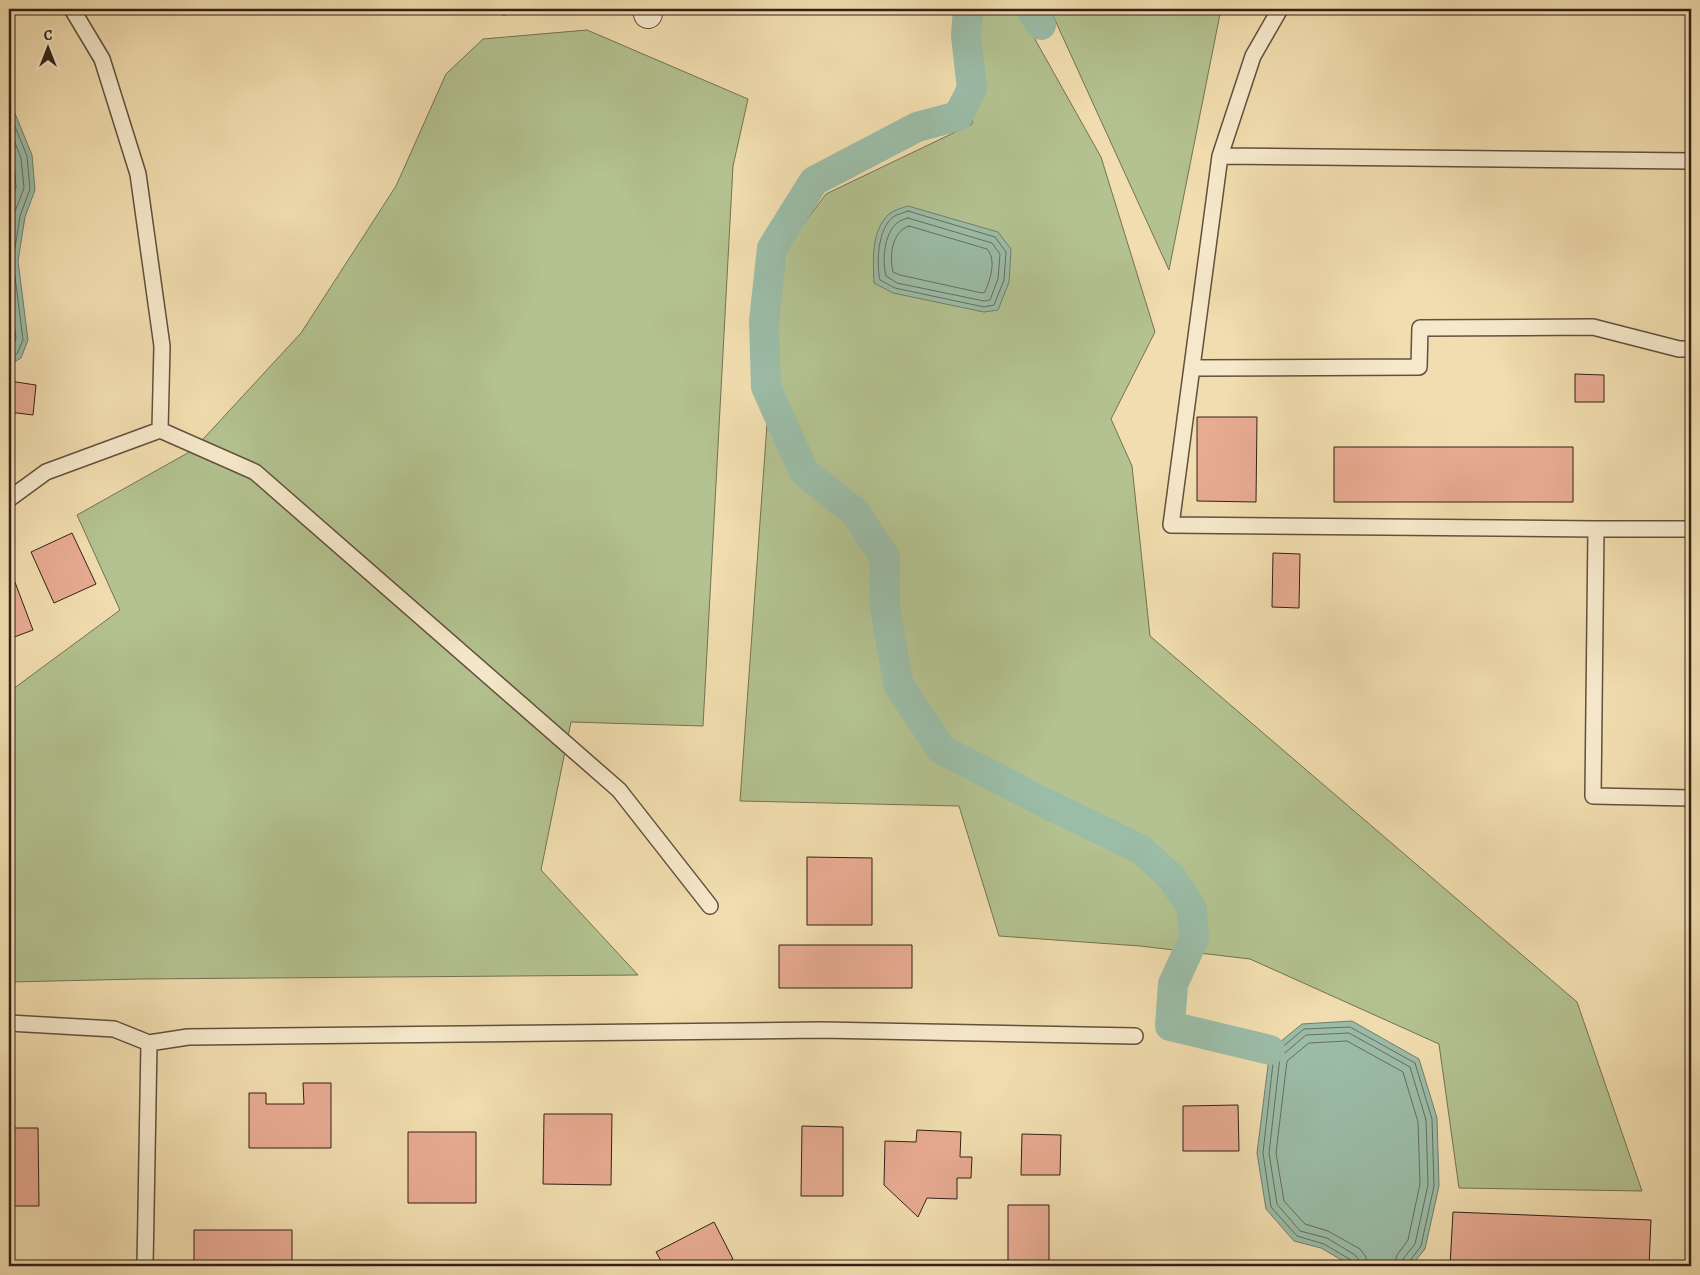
<svg xmlns="http://www.w3.org/2000/svg" width="1700" height="1275" font-family="Alegreya,serif">
	<style>
		.green { fill: #b3c290; stroke: #737254 }
		.water { fill: #9bbca7; stroke: #717e6e }
		.lines { fill: none; stroke-linecap: round; stroke-linejoin: round }
		.shore { stroke: #676e60; stroke-width: 1 }
		.canal { stroke: #9bbca7; stroke-width: 30 }
		.building { fill: #e7ab92; stroke: #332118 }
		.service-casing { stroke: #62503e; stroke-width: 18 }
		.minor-casing { stroke: #62503e; stroke-width: 30 }
		.service { stroke: #f6e9cb; stroke-width: 15 }
		.minor { stroke: #f6e9cb; stroke-width: 28 }
	</style>
	<rect width="100%" height="100%" fill="#f1ddaf"/>
	<filter id="stains"><feTurbulence type="fractalNoise" baseFrequency=".004" numOctaves="4"/><feColorMatrix values="0 0 0 0 .2 0 0 0 0 .09 0 0 0 0 .02 0 0 0 .5 -.17"/></filter>
	<radialGradient id="worn" r=".72"><stop offset=".6" stop-color="#630" stop-opacity="0"/><stop offset="1" stop-color="#630" stop-opacity=".3"/></radialGradient>
	<path class="green" d="M991,9H1018L1101,157L1155,332L1111,419L1132,466L1150,636L1577,1002L1642,1191L1459,1188L1439,1044L1250,959L1140,946L999,936L959,806L740,801L779,257L826,194L972,124L978,12Z
		M1050,9H1221L1169,270Z
		M587,30L748,99L733,166L703,726L571,722L541,870L638,975L140,979L9,982V692L120,610L77,515L193,450L301,333L396,186L446,74L483,39Z"/>
	<path class="water" d="M9,105L14,111L32,155L35,190L25,217L18,261L28,340L21,358L9,365Z
		M908,206L998,232L1011,249L1009,282L998,310L984,312L893,293L874,283C873,259 871,231 889,214C894,210 902,208 908,206Z
		M1352,1021L1419,1059L1437,1118L1439,1186L1425,1249L1411,1266H1352L1321,1248L1294,1241L1266,1209L1257,1153L1270,1050L1302,1024Z"/>
	<g class="lines">
		<path class="shore" d="M9,112L27,156L30,189L20,216L13,261L23,340L17,354L9,359
			M9,127L21,158L24,188L14,214L9,245
			M9,147L14,160L16,187L9,207
			M908,211L995,237L1006,252L1004,280L994,305L984,307L895,288L880,280C876,262 878,229 893,217C897,214 904,213 908,211Z
			M908,218L992,243L1000,254L998,279L990,300L984,301L897,283L886,276C882,260 884,234 897,223C900,220 905,219 908,218Z
			M909,226L987,249C997,261 990,279 985,292L982,293L900,275L893,272C889,256 892,231 909,226Z
			M9,281L16,338L12,350L9,352
			M1353,1266L1351,1260L1324,1244L1297,1236L1271,1207L1263,1153L1274,1054L1304,1029L1350,1027L1415,1063L1432,1119L1434,1186L1421,1246L1409,1262L1408,1266
			M1360,1266L1359,1260L1355,1255L1327,1238L1300,1231L1277,1204L1269,1153L1280,1057L1306,1035L1349,1033L1410,1067L1426,1120L1428,1185L1415,1244L1403,1259L1401,1266
			M1367,1266L1366,1257L1360,1249L1328,1231L1305,1224L1284,1201L1276,1153L1287,1061L1309,1043L1347,1041L1403,1072L1418,1122L1420,1184L1408,1240L1397,1255L1394,1266"/>
		<path class="canal" d="M968,9L966,36L972,89L958,116L917,127L814,181L772,248L764,321L766,387L804,472L856,513L885,558V609L899,686L941,749L1043,802L1140,849L1172,878L1192,909L1194,938L1173,984L1170,1026L1270,1050
			M1031,9L1041,25"/>
	</g>
	<path class="building" d="M503,9H558L503,15Z
		M1575,374L1604,375V402H1575Z
		M9,381L36,385L33,415L9,412Z
		M1197,417H1257L1256,502L1197,501Z
		M1334,447H1573V502H1334Z
		M72,533L96,584L54,603L31,552Z
		M1273,553L1300,554L1299,608L1272,607Z
		M13,577L33,630L9,639V579Z
		M807,857L872,858V925H807Z
		M779,945H912V988H779Z
		M303,1083H331V1148H249V1093H266V1104H304Z
		M1238,1105L1239,1151H1183V1106Z
		M544,1114H612L611,1185L543,1184Z
		M802,1126L843,1127V1196H801Z
		M9,1128H38L39,1206H9Z
		M917,1130L961,1132L960,1157H972L971,1178H957V1199L927,1198L918,1217L884,1185L885,1141L916,1142Z
		M408,1132H476V1203H408Z
		M1022,1134L1061,1135L1060,1175H1021Z
		M1008,1205H1049V1263H1008Z
		M1453,1212L1651,1220L1649,1266H1450Z
		M714,1222L733,1259L719,1266H664L656,1252Z
		M194,1230H292V1266H194Z"/>
	<g class="lines">
		<g class="service-casing">
			<path id="service" d="M1280,9L1253,56L1220,156L1171,525L1596,529H1691
				M1220,156L1691,161
				M1192,368L1419,367L1420,328L1593,327L1679,349H1691
				M160,430L255,472L619,790L710,906
				M9,499L46,472L160,430L162,346L138,174L102,59L72,9
				M1596,529L1593,796L1691,798
				M9,1023L114,1029L149,1043L145,1266
				M149,1043L188,1037L821,1030L1135,1036"/>
		</g>
		<g class="minor-casing">
			<path id="minor" d="M647,9L648,14"/>
		</g>
		<use href="#service" class="service"/>
		<use href="#minor" class="minor"/>
	</g>
	<rect width="1700" height="1275" fill="none" stroke="#f1ddaf" stroke-width="30"/>
	<rect x="10" y="10" width="1680" height="1255" fill="none" stroke="#332118" stroke-width="2.5"/>
	<rect x="15" y="15" width="1670" height="1245" fill="none" stroke="#332118"/>
	<g transform="translate(48 48)" stroke="#f6e9cb" stroke-width="4" paint-order="stroke">
	<path d="M0-4L9 19L0 12L-9 19Z" fill="#332118"/>
	<text y="-8" font-size="14" font-weight="bold" text-anchor="middle" fill="#332118">С</text>
	</g>
	<rect width="100%" height="100%" filter="url(#stains)"/>
	<rect width="100%" height="100%" fill="url(#worn)"/>
</svg>
